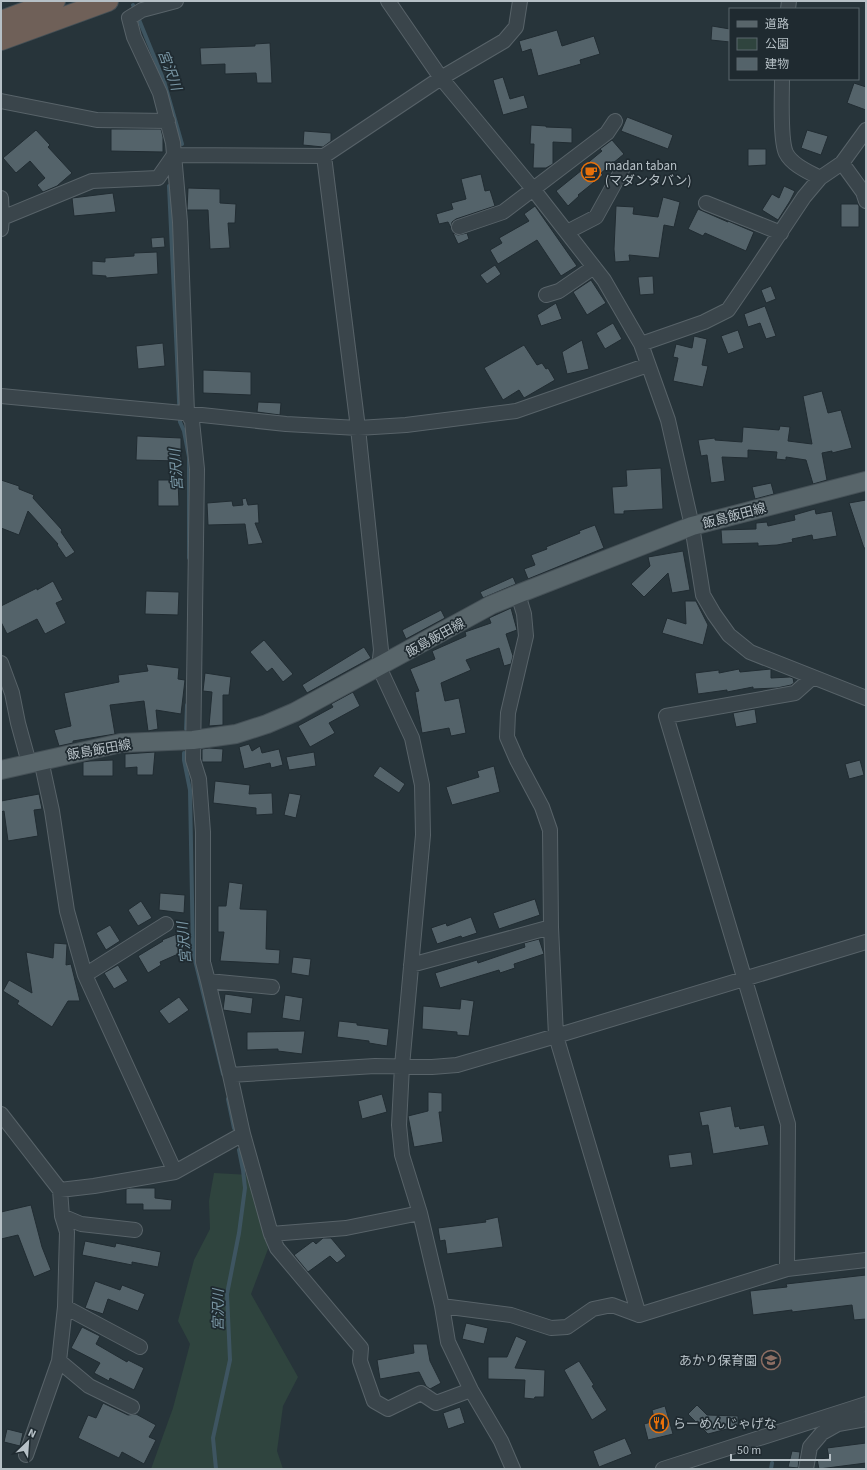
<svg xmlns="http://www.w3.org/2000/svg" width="867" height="1470" font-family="'Source Sans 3','Noto Sans JP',sans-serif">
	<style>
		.green { fill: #2f443e }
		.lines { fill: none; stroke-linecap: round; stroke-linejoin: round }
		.stream { stroke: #3e5561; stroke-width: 4 }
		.building { fill: #54636a; stroke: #212c32 }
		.minor-casing { stroke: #586369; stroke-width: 16 }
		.major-casing { stroke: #465157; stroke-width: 20 }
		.highway-casing { stroke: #455056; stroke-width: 22 }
		.minor { stroke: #3a454b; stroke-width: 14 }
		.major { stroke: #58656a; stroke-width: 18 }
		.highway { stroke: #6f6058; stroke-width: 20 }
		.labels { text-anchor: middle; stroke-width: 3.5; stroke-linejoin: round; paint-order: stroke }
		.poi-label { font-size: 13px; fill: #b6c0c6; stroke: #1f2a30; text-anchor: start }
		.street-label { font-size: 13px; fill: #b6c0c6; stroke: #1f2a30 }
		.water-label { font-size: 14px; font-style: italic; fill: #7a97a5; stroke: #1f2a30 }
	</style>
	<rect width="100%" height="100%" fill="#27343a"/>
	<path class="green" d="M214,1173L250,1175L268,1249L251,1294L298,1377L283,1406L277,1451L283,1469H151L173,1408L190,1344L178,1321L194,1260L210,1229L209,1201Z"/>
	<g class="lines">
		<path class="stream" d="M133,5L164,81L182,144
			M169,186L180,422L184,431L189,457V558
			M186,729L187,705
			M184,753V760L190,790L193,952L223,1074
			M228,1099L234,1128
			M216,1469L213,1438L230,1360L227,1294L239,1233L245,1188L243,1170L239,1150
			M771,1469L772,1463"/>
	</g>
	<path class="building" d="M712,26L730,29V42L711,40Z
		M557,30L562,46L594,36L600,54L580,60L581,64L538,76L531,49L522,52L519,41Z
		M270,43L272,83H257L256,73L225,74V64L201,65L200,48L255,46V44Z
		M503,77L510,99L524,95L528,108L503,115L493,80Z
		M854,83L866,87V110L847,103Z
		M627,117L673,135L668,149L621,131Z
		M531,125L546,126V127L572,128V143L553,142V164L546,168H533L534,144H530Z
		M111,129H161L163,137V152L111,151Z
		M36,130L50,145L48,147L72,173L57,186L43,192L37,185L45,178L30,161L16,173L3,158Z
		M807,130L828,136L821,155L801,148Z
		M304,131L331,133V141L323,147L303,145Z
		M612,140L624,154L601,173L603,175L578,195L579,196L568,206L556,191L582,170H579L602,151L600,149Z
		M748,149H766V165L748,166Z
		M481,174L485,191L490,190L495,206L456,219L452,222L451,228L448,222L439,224L436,214L453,209L451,203L466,199L461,179Z
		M784,186L795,191L790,201L778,220L762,210L772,194L779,198Z
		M188,188L220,189V203L236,204L235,223H228L230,248L210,249L208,210H187Z
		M113,193L116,212L74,216L72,198Z
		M663,197L680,202L674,227L664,225L659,258L629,255L630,261L615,262L614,249L616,206L634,207L633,214L658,217Z
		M841,204H858L859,206V227H841Z
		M535,206L577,266L561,276L537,240L498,264L490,250L502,243L499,238L529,221L524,214Z
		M698,209L728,222V221L754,232L746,251L705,233L703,236L688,229Z
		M453,233L458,235L467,233L469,239L458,244Z
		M164,237L165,247L152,248L151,238Z
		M157,252L158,274L106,278V276L92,275V261L105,262V258L134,256V253Z
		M495,265L501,274L487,284L480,275Z
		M653,276L654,294L640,295L638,277Z
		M591,280L606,303L587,315L573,292Z
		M771,286L776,299L766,303L761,290Z
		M556,303L562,319L541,326L537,315Z
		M765,306L776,336L766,339L760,323L748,327L744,314Z
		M613,323L622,339L605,349L596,333Z
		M738,330L744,348L728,354L721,336Z
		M694,336L707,339L702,365L708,366L703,387L673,381L678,358L673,357L676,344L692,348Z
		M582,340L589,369L567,374L562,352Z
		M163,343L165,366L138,369L136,346Z
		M524,345L537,365L542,363L546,369L548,368L555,380L524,398L519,390L503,400L484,368Z
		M203,370L251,372V395L203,393Z
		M822,391L828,413L841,410L852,448L832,453V451L822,453L827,480L813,484L806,460L786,457V460L776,459L777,452L748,450V458L722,457L725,481L711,483L707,455L701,456L698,440L715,438V440L742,442L743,427L779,430L780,426L790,427L788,441L812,444L803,396Z
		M258,402L281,403L280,415L257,412Z
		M137,436L181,438V461L136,460Z
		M661,468L663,509L624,511V514H614L612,487L627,486L626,470Z
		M1,480L19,486V489L34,495L33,498L62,530L61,532L75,552L66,558L57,545L58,544L28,511L19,535L1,528Z
		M158,480H178L179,506H158Z
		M771,483L774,494L755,499L752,487Z
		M246,498L248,505L258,504L259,523H255L263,543L248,545L245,524L208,525L207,503L232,501L233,506L243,505L242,499Z
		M866,500V548H864L849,503Z
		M815,509L816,514L832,511L837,536L813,540L812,535L792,539L793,542L777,545L758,546V543L722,544L721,530L756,529V523L767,522L768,526L795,520L794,515Z
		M595,525L604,548L528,579L524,569L535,565L531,555L547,549L546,547L580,533L579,531Z
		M683,551L690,590L672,593L668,573L644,597L631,584L650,566L648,557Z
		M513,577L516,584L483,598L480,592Z
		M53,581L63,600L56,603L66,623L45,634L37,619L7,634L1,622V606L37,588V590Z
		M146,591L179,592L178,615L145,614Z
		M685,601H696L708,625L703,645L662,633L667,618L686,624Z
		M511,608L517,630L506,634L513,656L511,664L504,666L499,648L466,660L471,670L441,683L445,701L459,698L466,733L451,736L449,728L422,733L415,692L419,691L410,669L435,659L432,651L466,636L465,632L491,623L489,618Z
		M441,610L445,618L406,639L402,630Z
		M264,640L293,674L283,682L272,668L267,672L250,652Z
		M364,647L371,658L307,693L302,685Z
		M146,664L179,668L178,679L185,680L181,714L156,710L158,729L148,731L144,701L110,705L115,734L73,741V743L59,746L54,730L71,726L64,693L119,682L118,675L148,671Z
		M739,669L740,672L771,669V678L790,677L793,678L794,683L791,685L777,688L753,689V687L727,692V690L698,694L695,673L719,670V673Z
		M205,673L231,677L229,695H223V725L209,726L212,692L203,691Z
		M353,692L360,706L329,723L335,733L310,747L298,726L333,707L331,704Z
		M755,709L757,723L736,727L733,713Z
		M249,744L252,751L260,746L262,753L279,749L283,765L271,768L270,763L244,769L239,747Z
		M209,748L223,749L222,762H202V749Z
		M155,752L153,775H137V767L125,768V754Z
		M314,752L316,766L289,770L286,757Z
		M113,760V776H83V762L90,761Z
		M860,760L864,775L849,779L845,764Z
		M380,766L405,784L399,793L373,776Z
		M494,766L500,792L452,805L446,787L479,777L477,771Z
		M215,781L250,785L249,794L272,793L273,814L256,815V808L213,803Z
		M289,793L301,795L296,818L284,815Z
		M39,794L42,809L34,810L38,836L8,841L4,811L1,812V801Z
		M229,882L243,884L240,909L267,910L266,949L280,950L279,964L220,961L224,932H218V906H226Z
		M160,893L185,895L184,913L159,910Z
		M535,899L540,915L499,929L493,913Z
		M141,901L152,918L138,926L128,910Z
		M471,917L477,933L462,938L461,936L437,944L431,928L446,923L447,926Z
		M110,925L120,941L106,950L96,933Z
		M177,934L185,951L160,962L161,965L148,973L138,956L163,941L162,940Z
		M539,939L544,954L514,964L515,968L500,973L499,970L440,988L435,973L477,960L478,963L525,947L524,943Z
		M54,943L67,944L66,965L71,964L80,1001H68L52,1027L17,1004L19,1001L3,991L9,980L32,993L26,952L53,958Z
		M293,957L311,959L309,976L291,973Z
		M118,965L128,981L114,989L104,973Z
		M225,994L253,998L251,1014L223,1010Z
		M285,995L303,998L300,1021L282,1018Z
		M179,997L189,1010L169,1024L159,1011Z
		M461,999L474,1001L469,1036L457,1035V1032L422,1029L423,1006L460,1009Z
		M339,1021L357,1023V1025L389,1029L387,1046L369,1043V1041L337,1037Z
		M305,1031L302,1054L278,1051V1049L247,1050V1032Z
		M428,1092L442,1093V1112H439L443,1142L414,1147L408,1116L428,1111Z
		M382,1094L387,1112L362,1119L358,1101Z
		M731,1106L735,1127L739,1126L740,1129L764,1125L769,1145L713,1154L708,1125L702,1126L699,1112Z
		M691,1152L693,1165L670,1168L668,1155Z
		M130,1188H155V1198L172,1200L171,1210H143V1204H126V1189Z
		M31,1205L42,1247L51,1270L34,1277L18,1235L1,1239V1212Z
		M498,1217L503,1247L447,1254L445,1240L440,1241L438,1228L486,1222L485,1220Z
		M323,1238H331L346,1256L337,1263L330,1256L308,1272L294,1255L313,1241L316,1244Z
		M85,1241L115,1247L116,1243L161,1252L158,1267L132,1262V1265L82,1255Z
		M866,1275V1319L854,1320L852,1305L792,1312V1310L753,1315L750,1291L787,1287L786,1284Z
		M95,1281L120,1290L122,1285L145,1294L138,1311L108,1299L103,1314L85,1308Z
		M466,1323L488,1328L484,1344L462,1339Z
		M82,1327L100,1336L96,1344L127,1362L128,1360L144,1368L134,1390L110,1378L109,1381L94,1373L100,1363L71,1348Z
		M516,1336L527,1341L515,1368L545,1370L544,1397H535L534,1399L524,1398L525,1380L488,1379V1357H507Z
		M413,1344H427L430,1361L441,1383L430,1389L426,1386L419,1372L380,1379L377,1360L414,1353Z
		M579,1361L594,1385L592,1386L607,1410L592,1420L564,1370Z
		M103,1403L128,1415L136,1414L156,1425L149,1437L156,1440L144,1464L122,1452L119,1458L78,1438L88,1415L96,1418Z
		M697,1405L707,1415L738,1416V1426L708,1434L688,1414Z
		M665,1406L673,1434L648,1440L644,1424L655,1421L652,1410Z
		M460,1407L465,1423L448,1429L443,1413Z
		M7,1429L23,1433L20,1446L4,1442Z
		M625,1438L632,1454L599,1467L593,1451Z
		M866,1443V1463L819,1469L817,1459L829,1458L827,1448Z
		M792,1451L800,1452L798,1468L788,1467Z"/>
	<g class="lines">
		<g class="minor-casing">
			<path id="minor" d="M176,1L142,10L129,18L134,37L160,93L173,143L180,222L187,413L192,421L197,469L193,760L199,779L203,832V962L208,981L230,1075
				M388,1L441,78L533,189L604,280L641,344L668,420L692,526L703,595L714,614L729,635L750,652L866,698
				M788,9L789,1
				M782,79C782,95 780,140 786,153C792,165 809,172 820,178
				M1,101L97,120L168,121
				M174,155L324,156L441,78L504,41L516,27L520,1
				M324,156L358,428L381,650L379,667L412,738L422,785L423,835L402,1066L399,1125L402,1155L420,1213L442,1306L448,1342L471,1390L501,1441L513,1469
				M842,163L863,192L866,201
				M1,198L2,218L1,229
				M706,203L781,233
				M2,218L92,181L158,178L174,155
				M459,227L503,212L607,133L615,121
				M567,232L596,217L622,170
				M546,295L559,291L594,267
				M641,344L704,322L728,310L754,272L804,197L820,178L842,163L866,130
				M1,396L183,413L286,424L358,428L406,425L516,411L648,365
				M518,594L524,614L526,636L508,713L507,737L517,760L542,807L550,830L551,927L556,1036L639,1315
				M1,663L12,693L18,723L29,763
				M41,760L52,811L67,911L85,975L175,1172
				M411,965L551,927
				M85,975L166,924
				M208,981L272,987
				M1,1114L60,1190L94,1186L175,1172L243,1134L230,1075L375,1066L432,1067L457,1065L556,1036L866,942
				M243,1134L271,1234L346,1228L420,1213
				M62,1216L81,1224L135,1230
				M271,1234L277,1248L361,1348L360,1361L374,1401L388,1409L421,1393L436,1403L471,1390
				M787,1269L788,1124L666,716L795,693L813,677
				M442,1306L511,1315L551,1328L567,1327L593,1309L612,1305L639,1315L787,1269L866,1260
				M65,1307L140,1347
				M59,1361L89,1386L132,1407
				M26,1455L59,1361L65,1307L67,1232L62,1216L60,1190
				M663,1469L866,1404
				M806,1469L810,1447L822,1433L838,1424L866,1419"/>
		</g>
		<g class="major-casing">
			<path id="major" d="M1,770L121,743L193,740L236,734L267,724L295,712L491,605L518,594L692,526L866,481"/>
		</g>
		<g class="highway-casing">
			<path id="highway" d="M1,21L55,1
				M1,40L108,1"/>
		</g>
		<use href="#minor" class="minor"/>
		<use href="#major" class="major"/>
		<use href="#highway" class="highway"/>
	</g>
	<defs>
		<g id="cafe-ring" transform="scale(1)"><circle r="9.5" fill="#1f2a30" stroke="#e8710a" stroke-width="1.5"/><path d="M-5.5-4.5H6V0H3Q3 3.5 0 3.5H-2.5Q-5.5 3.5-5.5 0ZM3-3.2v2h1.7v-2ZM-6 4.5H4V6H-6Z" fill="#e8710a"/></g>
		<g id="school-ring" transform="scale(1)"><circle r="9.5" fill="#1f2a30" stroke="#8d6e63" stroke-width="1.5"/><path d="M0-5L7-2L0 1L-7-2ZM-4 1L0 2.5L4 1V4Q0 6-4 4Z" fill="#8d6e63"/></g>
		<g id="restaurant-ring" transform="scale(1)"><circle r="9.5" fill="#1f2a30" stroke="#e8710a" stroke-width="1.5"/><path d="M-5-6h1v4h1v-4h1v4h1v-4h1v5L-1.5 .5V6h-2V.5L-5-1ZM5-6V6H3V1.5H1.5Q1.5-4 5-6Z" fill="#e8710a"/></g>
	</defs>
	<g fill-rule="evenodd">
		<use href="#cafe-ring" x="591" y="172"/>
		<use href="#school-ring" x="771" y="1360"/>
		<use href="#restaurant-ring" x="659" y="1423"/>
	</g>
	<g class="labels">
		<g class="poi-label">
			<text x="605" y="170">madan taban<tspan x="605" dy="15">(マダンタバン)</tspan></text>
			<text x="757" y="1365" text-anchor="end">あかり保育園</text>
			<text x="673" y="1428">らーめんじゃげな</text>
		</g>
		<g class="street-label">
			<text transform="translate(734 515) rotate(-15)" y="5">飯島飯田線</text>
			<text transform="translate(435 637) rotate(-29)" y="5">飯島飯田線</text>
			<text transform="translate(99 749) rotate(-10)" y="5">飯島飯田線</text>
		</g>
		<g class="water-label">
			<text transform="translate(170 70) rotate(70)" y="5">宮沢川</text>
			<text transform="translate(176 470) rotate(-94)" y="5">宮沢川</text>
			<text transform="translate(184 943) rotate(-95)" y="5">宮沢川</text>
			<text transform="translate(218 1310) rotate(-90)" y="5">宮沢川</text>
		</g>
	</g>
	<rect width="867" height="1470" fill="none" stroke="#b6c0c6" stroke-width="4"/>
	<rect x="729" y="8" width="130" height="72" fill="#1f2a30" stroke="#5b666c"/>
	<rect x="737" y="21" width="20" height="6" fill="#58656a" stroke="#5b666c"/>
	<text x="765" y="28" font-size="12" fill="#b6c0c6">道路</text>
	<rect x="737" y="38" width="20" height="12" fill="#2f443e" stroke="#5b666c"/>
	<text x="765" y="48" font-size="12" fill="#b6c0c6">公園</text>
	<rect x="737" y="58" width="20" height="12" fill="#54636a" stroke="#5b666c"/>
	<text x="765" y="68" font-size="12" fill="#b6c0c6">建物</text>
	<g transform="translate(28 1442) rotate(25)" stroke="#1f2a30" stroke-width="3" paint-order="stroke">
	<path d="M0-3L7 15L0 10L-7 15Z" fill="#b6c0c6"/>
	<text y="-6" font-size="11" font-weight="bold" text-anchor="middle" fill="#b6c0c6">N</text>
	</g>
	<path d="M731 1454v6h99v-6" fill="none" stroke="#b6c0c6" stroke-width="2"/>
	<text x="737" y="1454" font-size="12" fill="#b6c0c6" stroke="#1f2a30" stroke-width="3" paint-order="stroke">50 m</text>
</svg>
